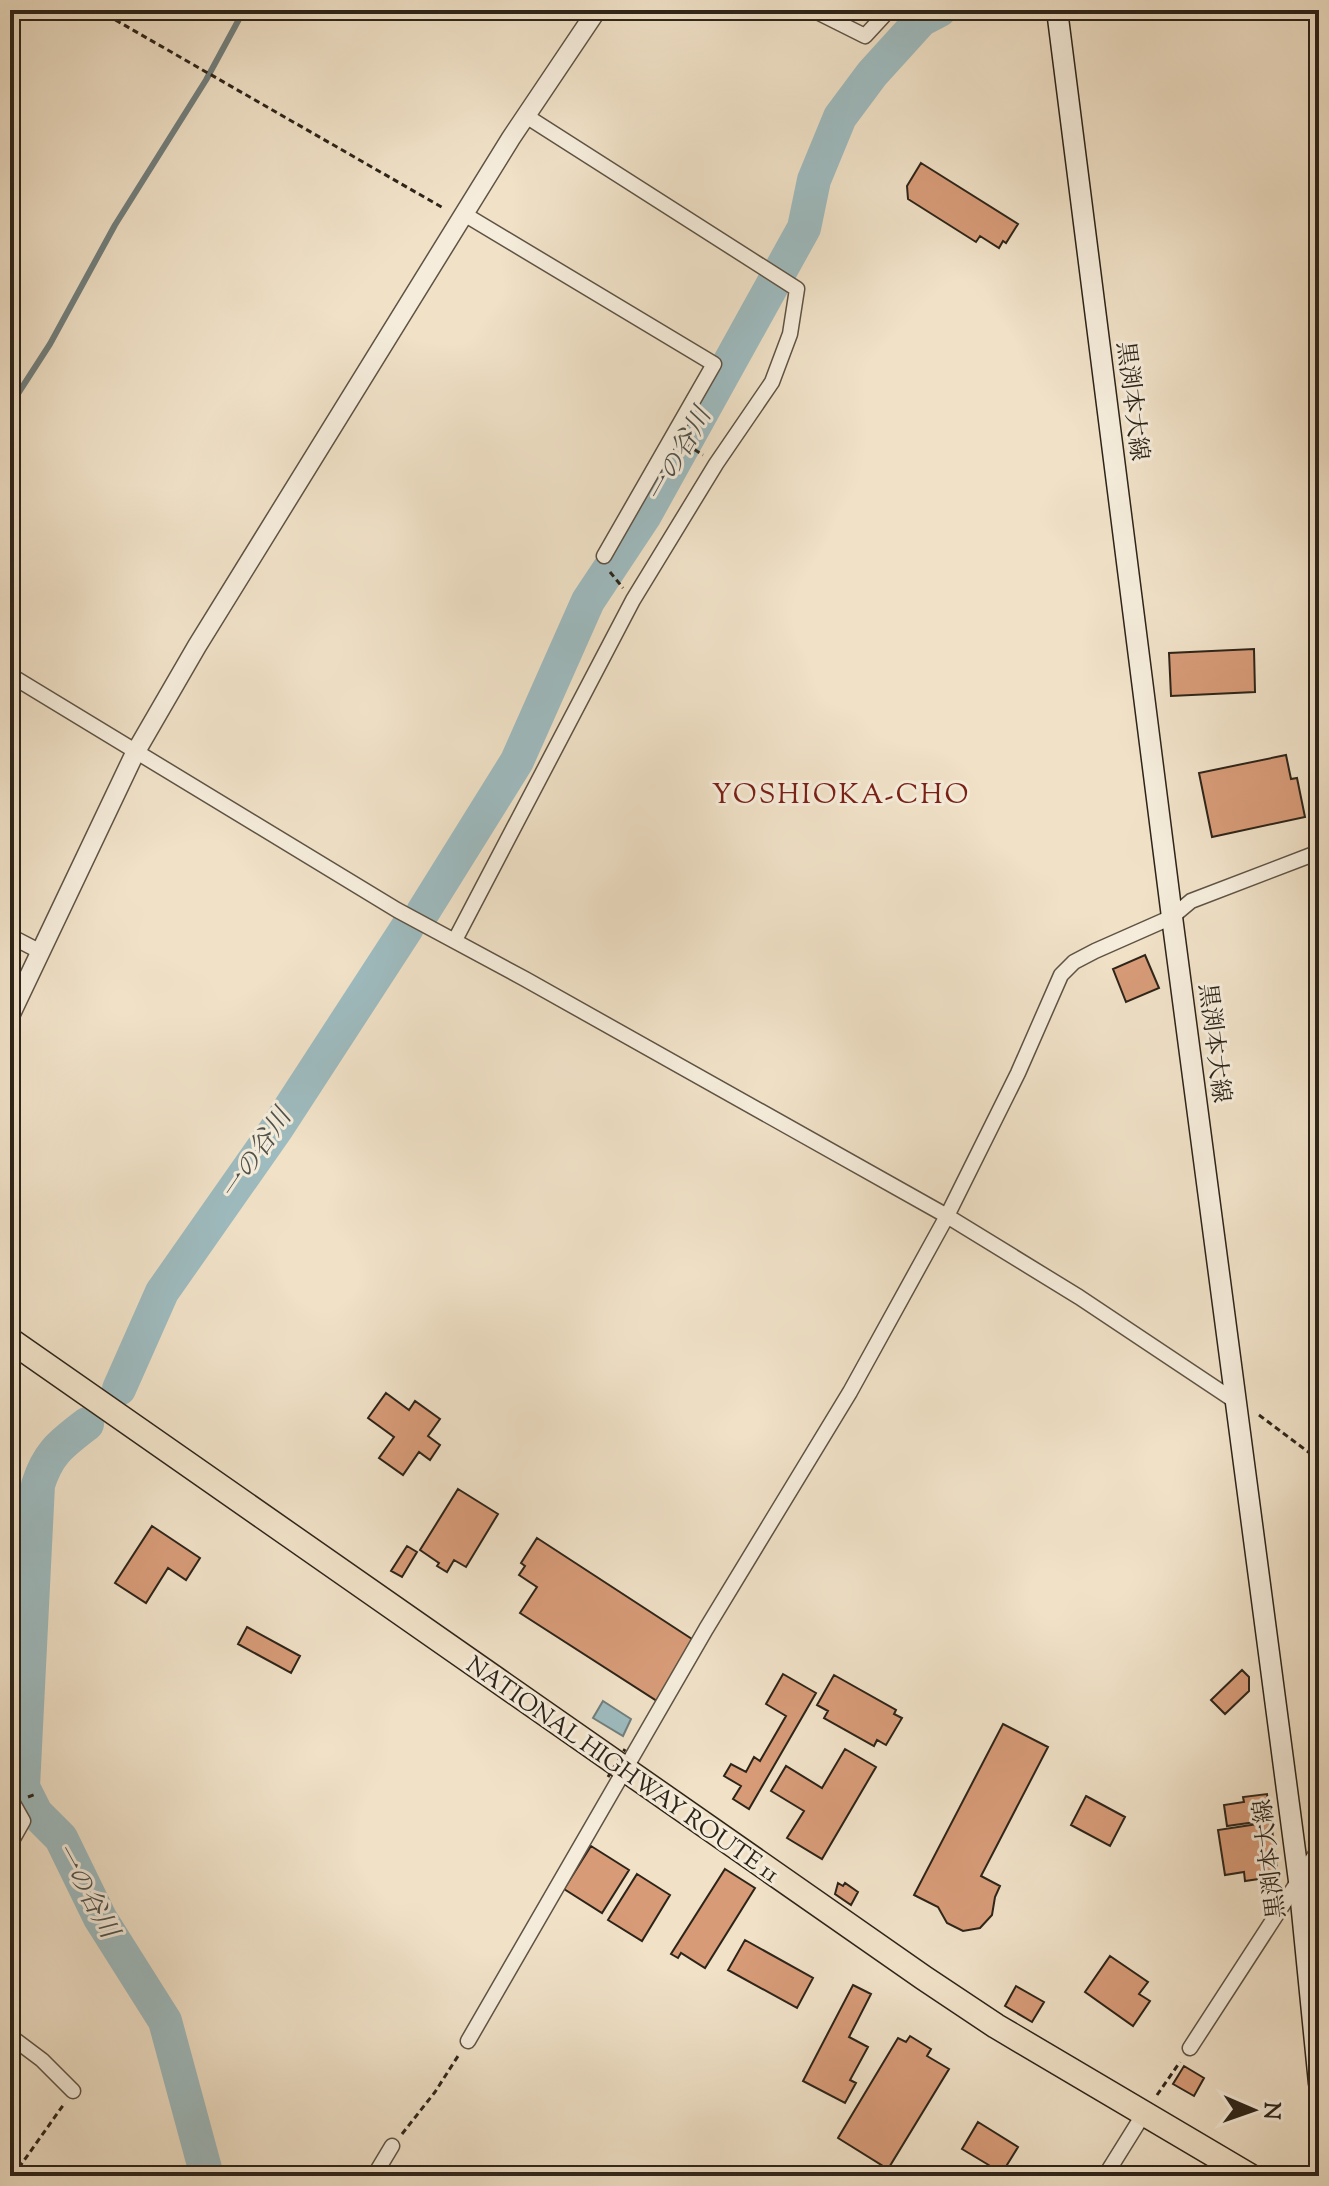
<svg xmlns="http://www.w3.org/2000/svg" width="1329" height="2186" font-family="'Sorts Mill Goudy','Noto Serif JP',serif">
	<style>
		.water { fill: #9ebbbf; stroke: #717f7d; stroke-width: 2 }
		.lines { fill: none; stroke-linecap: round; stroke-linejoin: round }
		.stream { stroke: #717f7d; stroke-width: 6 }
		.river { stroke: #9ebbbf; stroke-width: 34 }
		.building { fill: #d79b78; stroke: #2d2419; stroke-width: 2 }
		.minor-casing { stroke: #5e5344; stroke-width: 17 }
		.tertiary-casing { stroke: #5e5344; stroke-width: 21 }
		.secondary-casing { stroke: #2d2419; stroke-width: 23 }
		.trunk-casing { stroke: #2d2419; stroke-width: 27 }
		.path { stroke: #2d2419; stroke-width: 3; stroke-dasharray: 6 4; stroke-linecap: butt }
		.minor { stroke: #f5ecdb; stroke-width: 14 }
		.tertiary { stroke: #f5ecdb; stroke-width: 18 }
		.secondary { stroke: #f5ecdb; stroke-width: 20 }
		.trunk { stroke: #f0e1c7; stroke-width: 24 }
		.path-bridge { stroke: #2d2419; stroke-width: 3; stroke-dasharray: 6 4; stroke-linecap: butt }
		.labels { text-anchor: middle; stroke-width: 6; stroke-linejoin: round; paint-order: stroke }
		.street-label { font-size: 24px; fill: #2d2419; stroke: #f5ecdb }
		.water-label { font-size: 26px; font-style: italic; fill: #4f514b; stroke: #f5ecdb }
		.quarter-label { font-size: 28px; letter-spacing: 2px; fill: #7a1f14; stroke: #f5ecdb }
	</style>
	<rect width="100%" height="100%" fill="#f0e1c7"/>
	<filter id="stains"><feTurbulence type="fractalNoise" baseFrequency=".0025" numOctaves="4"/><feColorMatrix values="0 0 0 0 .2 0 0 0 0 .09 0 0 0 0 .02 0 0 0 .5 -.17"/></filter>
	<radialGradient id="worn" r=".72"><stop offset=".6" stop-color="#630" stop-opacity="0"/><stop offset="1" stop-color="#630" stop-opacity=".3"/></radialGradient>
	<path class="water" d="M603,1701L631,1719L623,1736L593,1718Z"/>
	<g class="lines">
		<path class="stream" d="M10,406L50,344L115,225L206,80L244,10"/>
		<path class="river" d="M423,912L517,761L588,601L645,515L804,228L814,180L840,117L872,74L921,20L940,10
			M119,1389L162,1292L277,1128L407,928
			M87,1424C61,1444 48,1453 38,1485L23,1787L36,1813L61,1838L100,1918L165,2021L207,2176"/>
	</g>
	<path class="building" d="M921,163L1018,224L1006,243L1003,241L999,248L980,236L976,242L908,199L907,186Z
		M1254,649L1255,692L1171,696L1169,653Z
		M1286,755L1291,779L1297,778L1305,817L1212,837L1199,773Z
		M1145,955L1159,988L1126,1002L1113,969Z
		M386,1393L409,1410L415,1401L440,1419L428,1436L440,1445L430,1460L419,1452L403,1475L379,1458L394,1437L368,1418Z
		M458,1489L498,1514L466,1567L454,1560L447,1572L437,1566L439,1563L420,1550Z
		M152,1526L200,1558L186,1580L168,1568L146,1603L115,1583Z
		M537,1538L695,1641L657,1701L520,1613L537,1587L519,1575L525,1566L521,1563Z
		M407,1546L417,1552L402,1577L391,1571Z
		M247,1627L300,1656L291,1673L238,1644Z
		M1242,1670L1249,1677V1691L1225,1714L1211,1700Z
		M783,1674L816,1693L749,1809L733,1799L741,1786L724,1776L731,1764L746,1772L754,1757L760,1761L786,1716L766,1704Z
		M834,1675L896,1710L894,1714L902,1718L886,1745L877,1740L874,1746L824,1718L828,1711L817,1705Z
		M1003,1724L1048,1747L981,1876L1000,1886L995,1897L992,1915L980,1928L963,1931L947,1923L938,1907L914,1895Z
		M845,1749L876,1767L822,1859L787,1838L804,1811L771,1791L786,1766L822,1788Z
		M1267,1794L1270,1820L1227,1826L1224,1805L1244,1802L1243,1797Z
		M1086,1796L1125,1817L1110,1846L1071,1825Z
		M1271,1822L1278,1876L1245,1881L1244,1872L1225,1875L1218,1830Z
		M591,1846L629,1870L602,1913L564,1889Z
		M725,1869L755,1888L705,1968L681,1953L678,1958L671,1954Z
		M637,1874L670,1895L642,1941L608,1920Z
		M838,1883L843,1886L845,1883L858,1892L851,1905L835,1894Z
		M745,1940L813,1978L797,2008L728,1970Z
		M1110,1956L1148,1982L1139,1994L1150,2001L1133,2026L1085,1992Z
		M853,1985L871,1994L849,2037L868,2047L850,2080L856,2083L845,2103L803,2081Z
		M1016,1986L1044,2002L1032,2022L1005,2006Z
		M910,2036L931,2049L927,2056L949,2069L888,2169L838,2138L898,2038L906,2042Z
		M1184,2066L1204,2078L1194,2096L1173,2084Z
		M978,2122L1018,2147L1002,2173L962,2149Z"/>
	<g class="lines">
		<g class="minor-casing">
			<path id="minor" d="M813,10L865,36L889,10
				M464,214L714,364L604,556
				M10,675L397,910L525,979L947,1216L1079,1297L1235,1401
				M10,936L41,952
				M455,940L633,600L716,464L772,382L790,334L797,289L526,116
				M10,1798L23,1821L10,1844
				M10,2036L42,2060L73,2091
				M468,2041L706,1629L850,1392L947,1216L1018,1073L1061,975L1074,962L1095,951L1172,917L1191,901L1319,852
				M1190,2048L1319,1849
				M374,2176L392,2146
				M1105,2176L1143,2115"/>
		</g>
		<g class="tertiary-casing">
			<path id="tertiary" d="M10,1016L135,753L197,646L511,138L597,10"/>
		</g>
		<g class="secondary-casing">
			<path id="secondary" d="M1057,10L1172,917L1299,1881L1319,2083"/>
		</g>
		<g class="trunk-casing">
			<path id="trunk" d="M10,1340L924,1978L996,2026L1250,2176"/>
		</g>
		<path class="path" d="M98,10L445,209
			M686,444L703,455
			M610,572L623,588
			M1259,1415L1319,1460
			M28,1797L36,1794
			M1157,2095L1180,2062
			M402,2134L435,2092L458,2056
			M13,2176L64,2104"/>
		<use href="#minor" class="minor"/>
		<use href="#tertiary" class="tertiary"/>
		<use href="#secondary" class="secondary"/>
		<use href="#trunk" class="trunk"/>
		<path class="path-bridge" d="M608,1777L625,1749"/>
	</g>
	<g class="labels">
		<g class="street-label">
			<text transform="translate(1133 401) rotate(83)" y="8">黒渕本大線</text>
			<text transform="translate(1215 1043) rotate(83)" y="8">黒渕本大線</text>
			<text transform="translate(623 1769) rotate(35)" y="8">NATIONAL HIGHWAY ROUTE 11</text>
			<text transform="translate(1269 1859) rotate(-97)" y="8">黒渕本大線</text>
		</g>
		<g class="water-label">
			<text transform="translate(678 455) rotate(-61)" y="9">一の谷川</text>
			<text transform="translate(255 1154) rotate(-56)" y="9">一の谷川</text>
			<text transform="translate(87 1890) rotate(61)" y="9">一の谷川</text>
		</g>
		<g class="quarter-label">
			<text x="841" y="803">YOSHIOKA-CHO</text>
		</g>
	</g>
	<rect width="1329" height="2186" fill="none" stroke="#f0e1c7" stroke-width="40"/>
	<rect x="12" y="12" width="1305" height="2162" fill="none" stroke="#2d2419" stroke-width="4"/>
	<rect x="20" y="20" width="1289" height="2146" fill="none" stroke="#2d2419" stroke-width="2"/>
	<g transform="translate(1253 2110) rotate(92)" stroke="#f5ecdb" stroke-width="6" paint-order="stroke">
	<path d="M0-6L14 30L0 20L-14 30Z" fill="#2d2419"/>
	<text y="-12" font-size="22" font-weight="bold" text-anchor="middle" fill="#2d2419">N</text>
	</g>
	<rect width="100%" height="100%" filter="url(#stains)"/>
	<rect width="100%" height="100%" fill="url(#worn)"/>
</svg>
